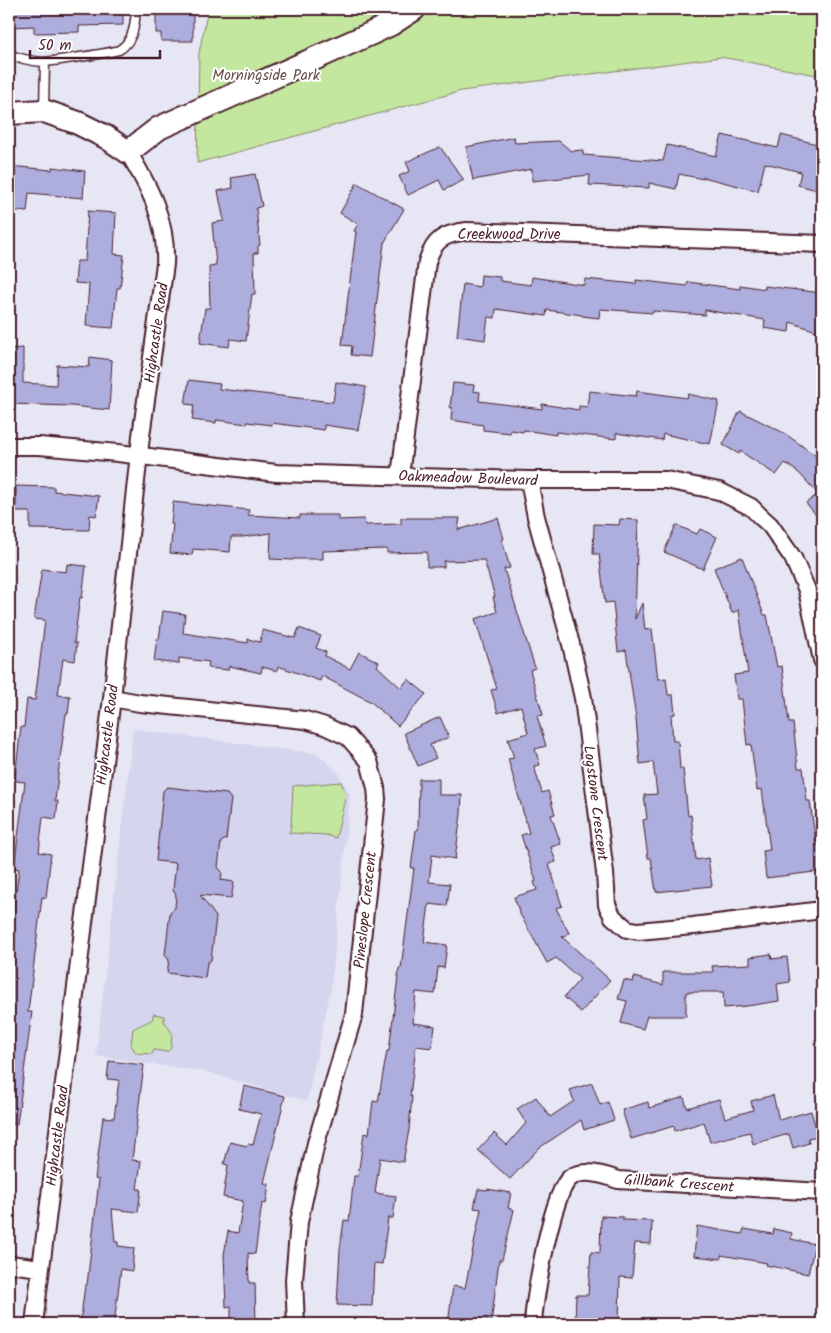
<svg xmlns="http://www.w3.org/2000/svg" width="831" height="1333" font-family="Kalam,sans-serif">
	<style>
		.built { fill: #d5d5ee }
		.green { fill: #c4e7a0; stroke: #878366 }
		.building { fill: #adadde; stroke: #4a1f2b }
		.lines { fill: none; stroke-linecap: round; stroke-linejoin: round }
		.lane-casing { stroke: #4a1f2b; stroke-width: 11 }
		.street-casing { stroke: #4a1f2b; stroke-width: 20 }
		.secondary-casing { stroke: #4a1f2b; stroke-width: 26 }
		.lane { stroke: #fff; stroke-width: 8 }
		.street { stroke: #fff; stroke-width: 16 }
		.secondary { stroke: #fff; stroke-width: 22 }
		.labels { text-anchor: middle; stroke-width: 4; stroke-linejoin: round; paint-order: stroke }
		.park-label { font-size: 15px; fill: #685148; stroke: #fff }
		.street-label { font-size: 15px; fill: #4a1f2b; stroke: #fff }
	</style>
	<rect width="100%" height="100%" fill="#e6e6f5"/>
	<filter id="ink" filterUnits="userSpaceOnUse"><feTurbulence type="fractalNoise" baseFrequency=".02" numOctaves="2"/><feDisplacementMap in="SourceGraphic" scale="10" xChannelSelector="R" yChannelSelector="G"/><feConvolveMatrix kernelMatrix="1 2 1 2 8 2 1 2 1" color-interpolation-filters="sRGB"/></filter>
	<g filter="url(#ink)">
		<path class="built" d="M133,729L318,754L338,772L350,795L331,988L307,1101L207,1072L96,1056Z"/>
		<path class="green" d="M208,9H822V76L721,57L461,91L197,163L199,53Z
			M341,782L346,794L336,838L326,835L289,833L291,826L293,786Z
			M153,1014L164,1016V1021L172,1033L171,1048L167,1052L154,1050L152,1054L136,1053L131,1045L133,1029L153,1019Z"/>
		<path class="building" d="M9,9H123V25L79,26V32L34,33V26L9,27Z
			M160,9H193V41H161V33H156V15H160Z
			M722,135L778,148L781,135L821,145L815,169L822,170L817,190L798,185L801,172L765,163L758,191L703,177V179L679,174L676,189L649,183V188L589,185L590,175L532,181V169L473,180L466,147L514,137L515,143L559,141L571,151L583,150V155L663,161L667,145L716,156Z
			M440,147L464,180L444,190L439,180L408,195L399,176L410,171L406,162Z
			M9,166L52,170V167L85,171L83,198L29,193L27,212L9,210Z
			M255,174L262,206L256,208L260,245L258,246V253H254L255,294H252L246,341L230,339L229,347L200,343L205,308H210L209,266L216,265L212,223L224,221L218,191L233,188L231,178Z
			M357,183L404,209L384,243L370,357L351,355L352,346L342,345L356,232L354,231L358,224L340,213Z
			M88,211L116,213L114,254L124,255L120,288H117L113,328L86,326L89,284L75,283L77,261H85Z
			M481,275L500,277V281L531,285L532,277L584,285L585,279L636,284V280L687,286L688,282L740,289V285L765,289V286L822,293V333L790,322L789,332L764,328L765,320L705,310V315L653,311V313L600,309L599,318L582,316V315L547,310L546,316L496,309L495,318L488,317L485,340L457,336L463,284L480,287Z
			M23,348V383L56,385L57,365L89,367L90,357L112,360L109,410L71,406L9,404V349Z
			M189,380L220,384L219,389L333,402L336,382L366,387L358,430L324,425V430L272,423V425L247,422V424L216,420V423L192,420L194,405L185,404Z
			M453,383L474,385L473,391L480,392L479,401L542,409V404L579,410V406L587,407L589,391L636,396L637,391L687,398L688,394L719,401L710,444L663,434L662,440L616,433V439L556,432V435L524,430L523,432L511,430L510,433L483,430V425L451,420L452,408L450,407Z
			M740,411L784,433L822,460V522L806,503L818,494L799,473L785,463L776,475L740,451L739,454L723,445Z
			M16,486L54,487V491L99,496L96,516L90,515L89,530L30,529V512H16Z
			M173,502L249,510L248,515L300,518V515H338V520L364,519L365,525L401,524V518H460L458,530L498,518L504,539L502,540L510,568L504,569L535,668L530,670L543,715L537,716L546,746L535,749L540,765L534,766L542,793L548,791L555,814L551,815L561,844L551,847L556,862L549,864L562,906L556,908L569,933L562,937L610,980L581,1012L564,997L580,979L556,958L547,963L520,914L514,897L537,890L534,882L536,881L521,835L529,833L508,759L514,758L508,739L528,733L521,706L498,713L491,690L497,689L475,619L497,612L493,597H495L484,560L444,561V567H427V552L387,553V549L323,551V559H293V560L270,559L271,533L243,537H231L230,552L193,549L192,555L170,553L173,524H171Z
			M620,519L638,520L635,619L642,603L645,630L652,629L658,679L666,678L668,695H673L675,714L671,715L673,741H678L680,769H683L688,816L691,815L696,860L708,858L712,886L656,892L651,858H648L643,820L647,819L644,795L657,794L653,762L640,764L636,719L626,650L618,652L613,602L605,603L599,554H593L594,524L619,525Z
			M676,525L697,534L700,529L717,537L703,569L664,552Z
			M742,557L764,615H767L777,667L782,666L789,723H793L798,768H803L807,801H810L816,845L822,844V871L766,878L763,851L770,850L762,789L757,790L751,744L747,745L742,699H737L734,675L748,673L739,610L732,613L714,568Z
			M67,564L86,566L82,598L80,597L74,643H77L75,661L63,659L58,695L70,696L68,714H66L60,759L55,801H58L56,819L43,817L39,852L51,854L46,898L42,897L28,1012H32L17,1124H9V914L13,915L19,869L14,868L25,782L16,781L15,777L21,727H24L27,699L35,700L45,620L34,619L42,569L66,572Z
			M163,611L185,614L183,633L248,643V639L260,642L262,630L295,638L299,628L321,636L316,648L326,652L325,656L350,669L359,652L379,662L377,666L401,688L408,679L426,694L398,726L371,702L322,676L320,681L278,666L277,671L262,667L261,673L229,666L228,670L208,668L209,662L179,658V664L154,661L157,639H159Z
			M440,717L449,737L430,745L436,758L418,766L404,733Z
			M419,779H439V795H462L461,814L455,859L432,855L429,882L450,884L447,906L429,904L424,942L447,945L444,968L438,967L435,994L416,992L413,1023L435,1026L432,1048L416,1046L410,1096H412L409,1130L403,1162L380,1158L375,1193L396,1196L393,1218H388L382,1264L374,1263L372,1306L337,1305L340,1249L344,1220L349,1221L354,1176H358L364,1133L369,1134L373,1101L378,1102L387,1051H389L399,968H401L414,868H411L416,830H418Z
			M167,787L227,794L231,799L226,839L221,842L218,867L222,872L221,880L234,882L231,898L200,895L216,917L211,960L207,963L205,978L167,973L169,960L165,955L170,912L175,908L176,895L173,890L176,863L156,861L163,791Z
			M771,954L772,959L787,957L790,982L777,984L779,1001L747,1006L724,1008L723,992H686V1016H647L643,1029L621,1023L627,1001L618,999L624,980L633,982L634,977L663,985V972H713L712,966L750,964V957Z
			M109,1061L144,1065L132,1160L141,1161L137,1189H141L138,1212L112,1209L115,1242H118V1246L134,1248L132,1271L121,1269L114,1324H80L85,1285H87L99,1180L95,1179L103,1117L114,1118L119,1080L107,1079Z
			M592,1083L600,1105L608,1102L614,1120L584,1130L581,1120L539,1148L510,1179L478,1150L494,1133L507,1145L526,1123L517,1109L536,1097L550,1117L574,1101L570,1090Z
			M244,1086L285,1096L264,1183L269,1184L266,1204L262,1203L255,1254L248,1253L249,1283H255L256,1324H231V1306L226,1307L224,1255L228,1231L238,1233L243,1201L223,1197L228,1165L224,1164L230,1142L247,1146L248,1144L253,1145L261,1114L239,1109Z
			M773,1095L779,1120L811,1111L818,1136L808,1138L809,1143L793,1148L789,1134L753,1144L750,1132L710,1142L704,1122L675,1131L674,1126L631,1139L622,1110L648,1102L649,1108L684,1097L687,1108L719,1099L725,1118L753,1110L751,1101Z
			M478,1189L487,1190V1189L511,1193L508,1208L514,1210L502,1260H499L491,1324H448L453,1286L465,1288L481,1209L474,1208Z
			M601,1216L623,1217V1220L652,1221L651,1244L635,1243L632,1278L620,1277L619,1324H575L576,1295H588L591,1252L600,1253Z
			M697,1226L742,1234L744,1229L773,1234L774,1229L792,1233L791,1239L815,1244L808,1274L766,1265L767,1263L721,1255V1259L694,1256Z"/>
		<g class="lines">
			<g class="lane-casing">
				<path id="lane" d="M9,54C20,59 31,61 43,62C49,62 115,52 119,50C134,41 135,24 136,9
					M44,110L45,62"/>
			</g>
			<g class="street-casing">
				<path id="street" d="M9,446H39L118,453L276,473L529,480H666L719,491L751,507L761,517L770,525L793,558L807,590L822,660
					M400,476L427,262C434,239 444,234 467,231L822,244
					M529,480L536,517L571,644L583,698L605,873L607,905L613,917L627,929L638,931L693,926L822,910
					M112,698L140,703L305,720L325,726L348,737L369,761L376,788L377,799L354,1014L316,1143L299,1222L294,1280L296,1324
					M9,1264L41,1268
					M34,1324L112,698L141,436L165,264C167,221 150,188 128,152
					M533,1324C534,1299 552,1192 570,1178C583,1168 605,1175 618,1180L822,1192"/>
			</g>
			<g class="secondary-casing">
				<path id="secondary" d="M9,113L44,111L78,123L106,137L128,152L159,128L370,34L391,24L414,9"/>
			</g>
			<use href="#lane" class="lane"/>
			<use href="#street" class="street"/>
			<use href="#secondary" class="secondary"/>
		</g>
	</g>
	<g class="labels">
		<g class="park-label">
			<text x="266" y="80">Morningside Park</text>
		</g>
		<g class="street-label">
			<text x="509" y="239">Creekwood Drive</text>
			<text transform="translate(156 333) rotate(-82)" y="5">Highcastle Road</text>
			<text transform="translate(468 478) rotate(2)" y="5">Oakmeadow Boulevard</text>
			<text transform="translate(107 735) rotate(-83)" y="5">Highcastle Road</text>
			<text transform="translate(596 803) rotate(83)" y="5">Logstone Crescent</text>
			<text transform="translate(365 910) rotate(-84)" y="5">Pineslope Crescent</text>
			<text transform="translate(57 1136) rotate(-83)" y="5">Highcastle Road</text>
			<text transform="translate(679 1183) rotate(4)" y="5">Gillbank Crescent</text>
		</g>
	</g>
	<rect width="831" height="1333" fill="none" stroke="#fff" stroke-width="30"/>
	<rect x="15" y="15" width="801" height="1303" fill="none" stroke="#4a1f2b" stroke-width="2" filter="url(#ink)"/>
	<path d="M30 50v8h130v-8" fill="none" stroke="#4a1f2b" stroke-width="2.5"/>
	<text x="38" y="50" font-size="15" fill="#4a1f2b" stroke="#ffffff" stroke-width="4" paint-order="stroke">50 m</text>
</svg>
